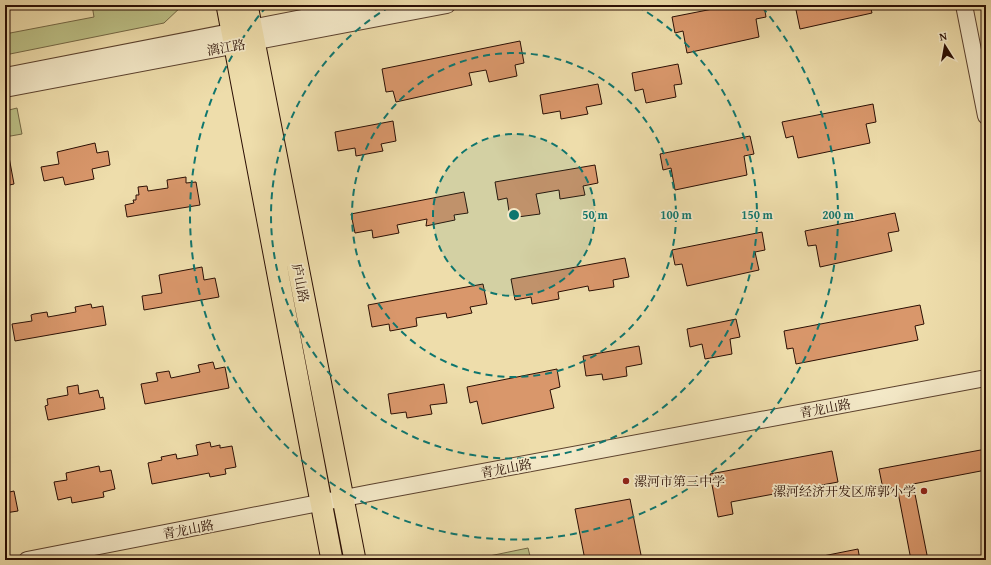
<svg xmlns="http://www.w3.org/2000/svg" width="991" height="565" font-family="'Gentium Book Plus','Noto Serif SC',serif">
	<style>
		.green { fill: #bcc086; stroke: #746845 }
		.building { fill: #d9976b; stroke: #2b0f04 }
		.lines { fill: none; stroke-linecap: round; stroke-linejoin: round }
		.minor-casing { stroke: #5c422e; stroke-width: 18 }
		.major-casing { stroke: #2b0f04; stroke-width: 23 }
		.minor { stroke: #f4e9c8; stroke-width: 16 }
		.major { stroke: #eeddab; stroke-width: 21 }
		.ring { fill: none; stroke: #0f766e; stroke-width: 2; stroke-dasharray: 7 5 }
		.poi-dot { fill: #8f2418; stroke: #f4e9c8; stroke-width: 1.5 }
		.labels { text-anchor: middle; stroke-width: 3.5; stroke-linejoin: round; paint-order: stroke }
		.street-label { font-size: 13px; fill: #2b0f04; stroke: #f4e9c8 }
		.poi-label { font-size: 13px; fill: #2b0f04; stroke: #f4e9c8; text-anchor: start }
		.centre { fill: #0f766e; stroke: #f4e9c8; stroke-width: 2 }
		.ring-label { font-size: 12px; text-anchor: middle; font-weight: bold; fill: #0f766e; stroke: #f4e9c8; stroke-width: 3.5; stroke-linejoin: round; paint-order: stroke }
	</style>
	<rect width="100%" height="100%" fill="#eeddab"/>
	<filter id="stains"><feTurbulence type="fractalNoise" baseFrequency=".005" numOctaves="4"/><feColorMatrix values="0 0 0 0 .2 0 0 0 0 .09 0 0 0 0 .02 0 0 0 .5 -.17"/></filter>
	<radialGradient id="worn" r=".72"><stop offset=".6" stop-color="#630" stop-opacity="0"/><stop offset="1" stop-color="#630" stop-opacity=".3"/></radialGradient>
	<path class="green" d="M92,5H183L164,23L5,55V34L94,17Z
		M17,108L22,134L5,137V111Z
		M528,548L531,560H470Z"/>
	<path class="building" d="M733,5H764L766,17L756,19L759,37L687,53L683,31L675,33L672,17Z
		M795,5H870L872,13L800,29Z
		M520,41L524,63L515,65L517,76L489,82L486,70L469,73L472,85L396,102L393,91L386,92L382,69Z
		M678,64L682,84L674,85L676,97L646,103L643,89L635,91L632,73Z
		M598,84L602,104L586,107L588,114L561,119L560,111L543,114L540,95Z
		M873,104L876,122L866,124L870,143L798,158L793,136L786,138L782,122Z
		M393,121L396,141L381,144L383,151L356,156L355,148L338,151L335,132Z
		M750,136L754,154L744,156L747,175L675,190L671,168L663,170L660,154Z
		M95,143L97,153L108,151L110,165L92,169L94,179L65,185L63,177L44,181L41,167L59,164L57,152Z
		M5,157H9L14,184L5,186Z
		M595,165L598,183L583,186L585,195L560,199L559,190L536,194L540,214L510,218L507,198L498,200L495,182Z
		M186,177V183L196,182L200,205L127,217L125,205L134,203L133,200H136V195H139L138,187L147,186L148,191L168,188L167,180Z
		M464,192L468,213L454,215L455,220L426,226L427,219L397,225L399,233L373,238L372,230L355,233L351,214Z
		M895,213L899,231L888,233L892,251L820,267L816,245L808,246L805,231Z
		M762,232L765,250L755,252L759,270L687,286L682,264L675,265L672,250Z
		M625,258L629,277L613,280L614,287L589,291L588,286L558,292L559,299L532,304L531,297L515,300L511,279Z
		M202,267L204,280L215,278L219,297L144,310L142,296L162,293L159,275Z
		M483,284L487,304L470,307L472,313L447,318L446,313L416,318L417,326L390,331L389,324L372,327L368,305Z
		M91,304L92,308L103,306L106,325L15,341L12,324L32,321L31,315L34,314L47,312L48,317L76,312L75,307Z
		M920,305L924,324L915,326L918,340L796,364L793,348L787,349L784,331Z
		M736,319L740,337L730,339L732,354L705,359L702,344L690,347L687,329Z
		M639,346L642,364L626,367L627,376L603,380L602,374L586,376L583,356Z
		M213,362L215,369L225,367L229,388L145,404L141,384L158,381L156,373L169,371L171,378L200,372L198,365Z
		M557,369L560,387L550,390L554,408L482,424L477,401L470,403L467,387Z
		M444,384L447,403L430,405L432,414L407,418L406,412L391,414L388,394Z
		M78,385L79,394L98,390L100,398L103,397L105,409L48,420L45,406L48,405L47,399L68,395L67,387Z
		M210,442L211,447L220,445V448L232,446L236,467L225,469L226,474L210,477L209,473L152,484L148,463L162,460L161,457L176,454L177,459L198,455L196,445Z
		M986,449V470L913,484L928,560H911L897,487L883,489L879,469Z
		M832,451L838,482L731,502L733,514L718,517L710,474Z
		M99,466L100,472L111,470L115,489L103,492L104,497L72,503L71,497L58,500L54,482L67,480L66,473Z
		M14,491L18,511L5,513V493Z
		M630,499L642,560H585L575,509Z
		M858,549L860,560H823V556Z"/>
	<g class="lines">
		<g class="minor-casing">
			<path id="minor" d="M964,5L986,116
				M5,76L369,5
				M5,89L447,5
				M27,560L370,493L986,378"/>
		</g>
		<g class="major-casing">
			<path id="major" d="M227,5L332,560
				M247,5L355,560"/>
		</g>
		<use href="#minor" class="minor"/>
		<use href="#major" class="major"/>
	</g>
	<circle cx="514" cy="215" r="81" fill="#0f766e" fill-opacity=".12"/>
	<g class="ring">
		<circle cx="514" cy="215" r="81"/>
		<circle cx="514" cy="215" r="162"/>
		<path d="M637 6A243 243 0 1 1 391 6"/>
		<path d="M762 7A324 324 0 1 1 266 7"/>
	</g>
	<g class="poi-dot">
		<circle cx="626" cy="481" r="4"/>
		<circle cx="924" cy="491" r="4"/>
	</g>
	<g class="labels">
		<g class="street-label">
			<text transform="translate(226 47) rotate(-10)" y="5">漓江路</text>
			<text transform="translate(301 283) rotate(79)" y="5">庐山路</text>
			<text transform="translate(825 408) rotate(-11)" y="5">青龙山路</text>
			<text transform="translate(506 468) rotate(-11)" y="5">青龙山路</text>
			<text transform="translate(188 529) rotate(-11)" y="5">青龙山路</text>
		</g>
		<g class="poi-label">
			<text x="634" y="486">漯河市第三中学</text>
			<text x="916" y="496" text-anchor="end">漯河经济开发区席郭小学</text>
		</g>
	</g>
	<circle cx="514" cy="215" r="6" class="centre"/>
	<g class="ring-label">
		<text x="595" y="219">50 m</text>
		<text x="676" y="219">100 m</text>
		<text x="757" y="219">150 m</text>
		<text x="838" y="219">200 m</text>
	</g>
	<rect width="991" height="565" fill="none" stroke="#eeddab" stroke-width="20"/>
	<rect x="6" y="6" width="979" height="553" fill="none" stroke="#2b0f04" stroke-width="2"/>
	<rect x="10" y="10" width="971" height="545" fill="none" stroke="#2b0f04"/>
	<g transform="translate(945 46) rotate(349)" stroke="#f4e9c8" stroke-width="3" paint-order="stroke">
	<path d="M0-3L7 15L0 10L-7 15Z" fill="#2b0f04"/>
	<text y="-6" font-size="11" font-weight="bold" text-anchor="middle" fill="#2b0f04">N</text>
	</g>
	<rect width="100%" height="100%" filter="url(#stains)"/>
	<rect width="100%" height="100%" fill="url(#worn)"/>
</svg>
